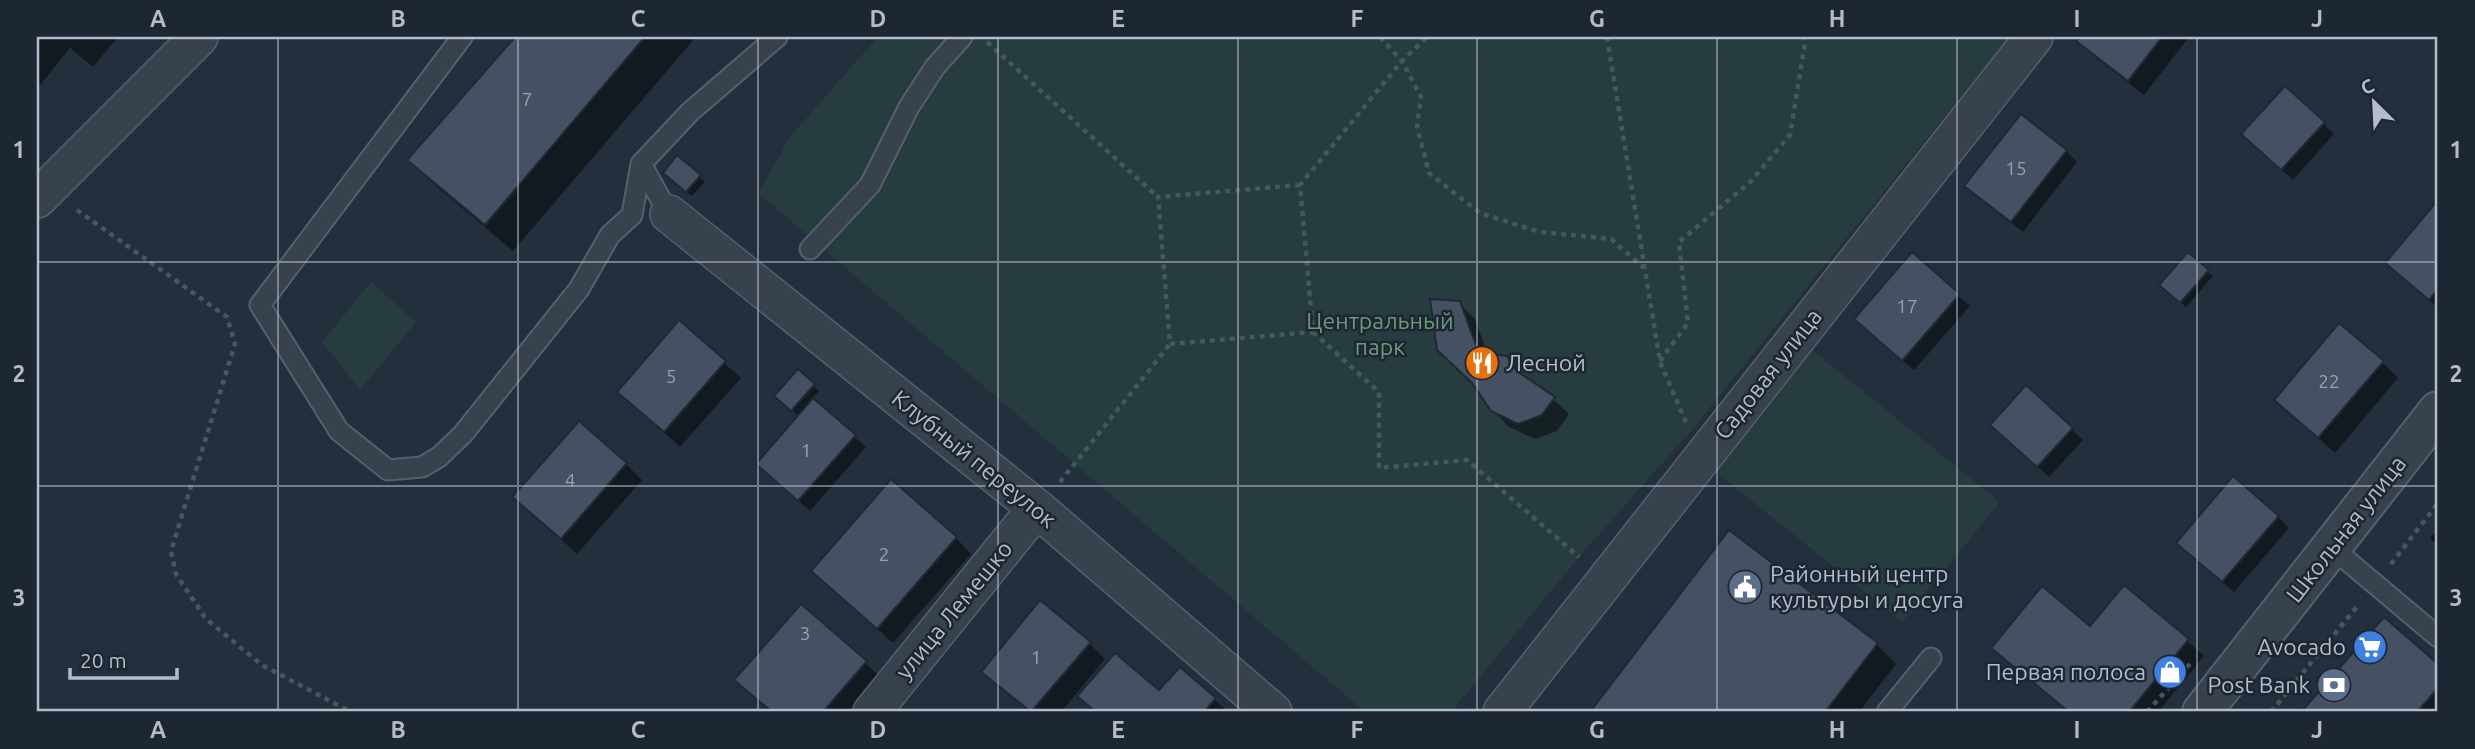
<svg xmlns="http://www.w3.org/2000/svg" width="2475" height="749" font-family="Ubuntu,sans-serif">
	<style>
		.green { fill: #263c3f }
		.shadow { fill: #0007 }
		.building { fill: #455162; stroke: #1f2835; stroke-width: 2 }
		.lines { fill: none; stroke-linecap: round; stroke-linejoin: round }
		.service-casing { stroke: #565f6c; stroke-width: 23 }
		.minor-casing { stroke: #565f6c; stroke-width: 40 }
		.tertiary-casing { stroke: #565f6c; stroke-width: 42 }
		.path { stroke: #44595c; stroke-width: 4.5; stroke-dasharray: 5 5; stroke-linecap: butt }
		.service { stroke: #38414e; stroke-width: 19 }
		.minor { stroke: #38414e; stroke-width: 37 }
		.tertiary { stroke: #38414e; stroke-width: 38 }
		.grid { fill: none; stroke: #b4bcc9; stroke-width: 2; stroke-opacity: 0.55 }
		.labels { text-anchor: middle; stroke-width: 5; stroke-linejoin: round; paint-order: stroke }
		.number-label { font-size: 19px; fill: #98a1af }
		.park-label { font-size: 23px; fill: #6b9a76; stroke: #1d2633 }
		.poi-label { font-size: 23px; fill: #b4bcc9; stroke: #1d2633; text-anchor: end }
		.street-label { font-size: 23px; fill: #b4bcc9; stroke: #1d2633 }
		.neatline { fill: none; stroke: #b4bcc9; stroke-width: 2.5 }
		.grid-label { font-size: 23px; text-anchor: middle; font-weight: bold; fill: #b4bcc9 }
	</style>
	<rect width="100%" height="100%" fill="#242f3e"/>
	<path class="green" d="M878,37H2009L1690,432L1579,557L1451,712H1365L758,193L790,137Z
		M371,282L416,322L360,390L322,342Z
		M1812,350L2000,502L1902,622L1715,471Z"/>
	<path class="shadow" d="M37,37H118L93,67L70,48L37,89Z
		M518,37H696L513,251L437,187L410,160Z
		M2082,37H2189L2144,95L2095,57L2079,41Z
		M2323,123L2334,134L2293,180L2254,145Z
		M2066,151L2077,162L2023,232L1967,186Z
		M699,177L705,182L692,196L670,178Z
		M2438,203V308L2387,263Z
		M1912,255L1970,306L1914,370L1868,330Z
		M2207,271L2213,276L2186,307L2167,291Z
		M1459,303L1475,319L1488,355L1507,357L1527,380L1553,399L1569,414L1557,431L1535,439L1509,427L1493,410Z
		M679,323L741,378L680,447L619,391Z
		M2382,362L2398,378L2335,453L2276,400Z
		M798,372L819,391L812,399L866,447L810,511L769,475L799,417L777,396Z
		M2026,387L2083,440L2049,477L2003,435Z
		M626,464L642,480L577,554L514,497Z
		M2278,517L2289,528L2234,592L2189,553Z
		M2438,529V546L2430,538Z
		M1730,533L1877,645L1896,664L1859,712H1592Z
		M956,538L971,554L893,643L813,571Z
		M2124,587L2204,656L2158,712H2068L1993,648L2090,628Z
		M801,606L882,678L852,712H772L752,695Z
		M2384,620L2438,666V712H2304Z
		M1089,643L1105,659L1061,712H1030L984,672Z
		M1180,669L1228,712H1096L1080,696L1159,693Z"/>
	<path class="building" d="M515,37H645L485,225L407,160Z
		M2080,37H2162L2128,81L2076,41Z
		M2285,86L2325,122L2281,170L2241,134Z
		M2021,114L2067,150L2011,222L1964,186Z
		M677,155L701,175L686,192L663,173Z
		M2438,200V289L2429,300L2385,263Z
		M1912,252L1960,294L1902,361L1854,319Z
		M2188,252L2209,270L2180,303L2159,285Z
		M1430,299L1460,301L1476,345L1485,353L1507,356L1517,371L1555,397L1542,415L1518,424L1491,411L1472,383L1437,350Z
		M679,320L726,361L664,432L617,392Z
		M2339,323L2384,361L2318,438L2274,400Z
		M798,369L815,384L791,411L774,396Z
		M2026,385L2073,428L2037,467L1990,425Z
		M813,398L856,435L798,501L756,464Z
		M579,421L627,463L561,539L512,497Z
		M2233,476L2279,516L2222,582L2176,543Z
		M891,479L957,537L877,629L811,571Z
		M1729,530L1878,643L1825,712H1590Z
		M2124,585L2189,639L2129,712H2069L1991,648L2042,586L2090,626Z
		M1040,600L1091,642L1031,712L981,672Z
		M801,604L867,661L823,712H772L734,680Z
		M2384,617L2438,664V688L2417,712H2301Z
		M1115,653L1159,690L1180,667L1216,698L1204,712H1096L1077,696Z"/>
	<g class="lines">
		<g class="service-casing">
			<path id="service" d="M462,37L260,305L339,431L388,470L422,467L439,457L463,434L579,289L610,235L632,215L641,164L669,214
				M641,164L690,112L777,37
				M810,249L870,185L909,107L935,67L962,37
				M2331,547L2438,637
				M1887,712L1931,658"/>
		</g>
		<g class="minor-casing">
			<path id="minor" d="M37,199L199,37
				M669,214L1039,510L1273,712
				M872,712L1023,525L1039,510
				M1502,712L2034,37"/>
		</g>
		<g class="tertiary-casing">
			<path id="tertiary" d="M2202,712L2438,411"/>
		</g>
		<path class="path" d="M1380,37L1402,61L1421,97L1417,126L1429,173L1480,213L1540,232L1611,239L1644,268
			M1607,37L1660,362L1686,422
			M987,42L1158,197
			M1300,185L1158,197L1170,344L1313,332L1300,185L1402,61L1427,37
			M77,210L227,317L235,344L171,551L176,574L206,619L262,665L351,712
			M1313,332L1379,392V468L1467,460L1579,557
			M1660,361L1688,323L1679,242L1750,182L1790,135L1805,43L1803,37
			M1060,482L1170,344
			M2391,564L2438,503
			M2147,712L2190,664
			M2271,712L2359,604"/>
		<use href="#service" class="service"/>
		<use href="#minor" class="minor"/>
		<use href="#tertiary" class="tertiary"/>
	</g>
	<path class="grid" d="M278,37V712M518,37V712M758,37V712M998,37V712M1238,37V712M1477,37V712M1717,37V712M1957,37V712M2197,37V712M37,262H2438M37,486H2438"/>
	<defs>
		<g id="restaurant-disc" transform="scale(1.75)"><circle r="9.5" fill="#e8710a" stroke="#1d2633"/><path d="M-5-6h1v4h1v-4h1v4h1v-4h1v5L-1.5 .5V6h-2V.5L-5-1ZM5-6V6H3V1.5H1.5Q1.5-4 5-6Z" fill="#fff"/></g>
		<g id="civic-disc" transform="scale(1.75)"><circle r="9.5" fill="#5c6f8a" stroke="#1d2633"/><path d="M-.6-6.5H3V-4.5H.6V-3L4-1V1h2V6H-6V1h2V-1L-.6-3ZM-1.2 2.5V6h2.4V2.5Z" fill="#fff"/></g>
		<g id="supermarket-disc" transform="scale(1.75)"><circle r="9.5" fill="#3f7fe0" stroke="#1d2633"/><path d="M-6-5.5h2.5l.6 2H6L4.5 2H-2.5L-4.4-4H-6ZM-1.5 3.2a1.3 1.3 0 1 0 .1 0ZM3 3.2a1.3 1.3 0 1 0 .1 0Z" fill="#fff"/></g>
		<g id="shop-disc" transform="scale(1.75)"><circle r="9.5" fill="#3f7fe0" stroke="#1d2633"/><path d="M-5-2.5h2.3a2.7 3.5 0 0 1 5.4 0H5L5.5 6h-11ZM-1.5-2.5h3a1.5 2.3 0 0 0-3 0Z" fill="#fff"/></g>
		<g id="bank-disc" transform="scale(1.75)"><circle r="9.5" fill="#5c6f8a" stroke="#1d2633"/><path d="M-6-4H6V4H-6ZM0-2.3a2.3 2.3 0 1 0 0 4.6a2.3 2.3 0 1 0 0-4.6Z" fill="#fff"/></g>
	</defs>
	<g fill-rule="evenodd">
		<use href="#restaurant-disc" x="1482" y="363"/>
		<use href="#civic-disc" x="1745" y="587"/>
		<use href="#supermarket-disc" x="2370" y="647"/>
		<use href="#shop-disc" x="2170" y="672"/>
		<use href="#bank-disc" x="2334" y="685"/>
	</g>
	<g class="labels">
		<g class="number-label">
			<text x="527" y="106">7</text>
			<text x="2016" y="175">15</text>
			<text x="1907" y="313">17</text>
			<text x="671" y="383">5</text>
			<text x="2329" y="388">22</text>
			<text x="806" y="457">1</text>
			<text x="570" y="487">4</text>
			<text x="884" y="561">2</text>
			<text x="805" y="640">3</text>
			<text x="1036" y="664">1</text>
		</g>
		<g class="park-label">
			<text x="1380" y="329">Центральный<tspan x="1380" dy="26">парк</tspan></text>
		</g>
		<g class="poi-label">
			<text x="1506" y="371" text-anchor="start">Лесной</text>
			<text x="1770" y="582" text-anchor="start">Районный центр<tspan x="1770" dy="26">культуры и досуга</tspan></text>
			<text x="2346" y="655">Avocado</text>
			<text x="2146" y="680">Первая полоса</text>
			<text x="2310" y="693">Post Bank</text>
		</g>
		<g class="street-label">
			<text transform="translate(1768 374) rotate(-52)" y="8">Садовая улица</text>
			<text transform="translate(974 459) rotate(39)" y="8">Клубный переулок</text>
			<text transform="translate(2346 529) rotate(-52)" y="8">Школьная улица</text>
			<text transform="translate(954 610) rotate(-51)" y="8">улица Лемешко</text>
		</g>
	</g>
	<rect width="2475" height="749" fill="none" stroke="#1d2633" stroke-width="77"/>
	<g transform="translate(2374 102) rotate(336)" stroke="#1d2633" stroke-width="5" paint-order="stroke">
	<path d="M0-5L12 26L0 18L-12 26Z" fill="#b4bcc9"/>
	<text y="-10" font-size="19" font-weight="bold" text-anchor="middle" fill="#b4bcc9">С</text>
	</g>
	<path d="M70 668v10h107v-10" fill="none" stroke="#b4bcc9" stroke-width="3.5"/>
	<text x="80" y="668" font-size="21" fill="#b4bcc9" stroke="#1d2633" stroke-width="5" paint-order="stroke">20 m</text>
	<rect x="38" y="38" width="2398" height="672" class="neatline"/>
	<g class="grid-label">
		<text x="158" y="27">A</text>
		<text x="398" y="27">B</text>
		<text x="638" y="27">C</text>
		<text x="878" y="27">D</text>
		<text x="1118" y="27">E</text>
		<text x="1357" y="27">F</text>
		<text x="1597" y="27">G</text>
		<text x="1837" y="27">H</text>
		<text x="2077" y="27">I</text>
		<text x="2317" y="27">J</text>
		<text x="19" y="158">1</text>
		<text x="2456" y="158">1</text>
		<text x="19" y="382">2</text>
		<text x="2456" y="382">2</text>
		<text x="19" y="606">3</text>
		<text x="2456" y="606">3</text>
		<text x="158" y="738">A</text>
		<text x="398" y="738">B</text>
		<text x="638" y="738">C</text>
		<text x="878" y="738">D</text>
		<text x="1118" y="738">E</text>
		<text x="1357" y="738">F</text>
		<text x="1597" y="738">G</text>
		<text x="1837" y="738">H</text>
		<text x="2077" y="738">I</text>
		<text x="2317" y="738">J</text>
	</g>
</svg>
